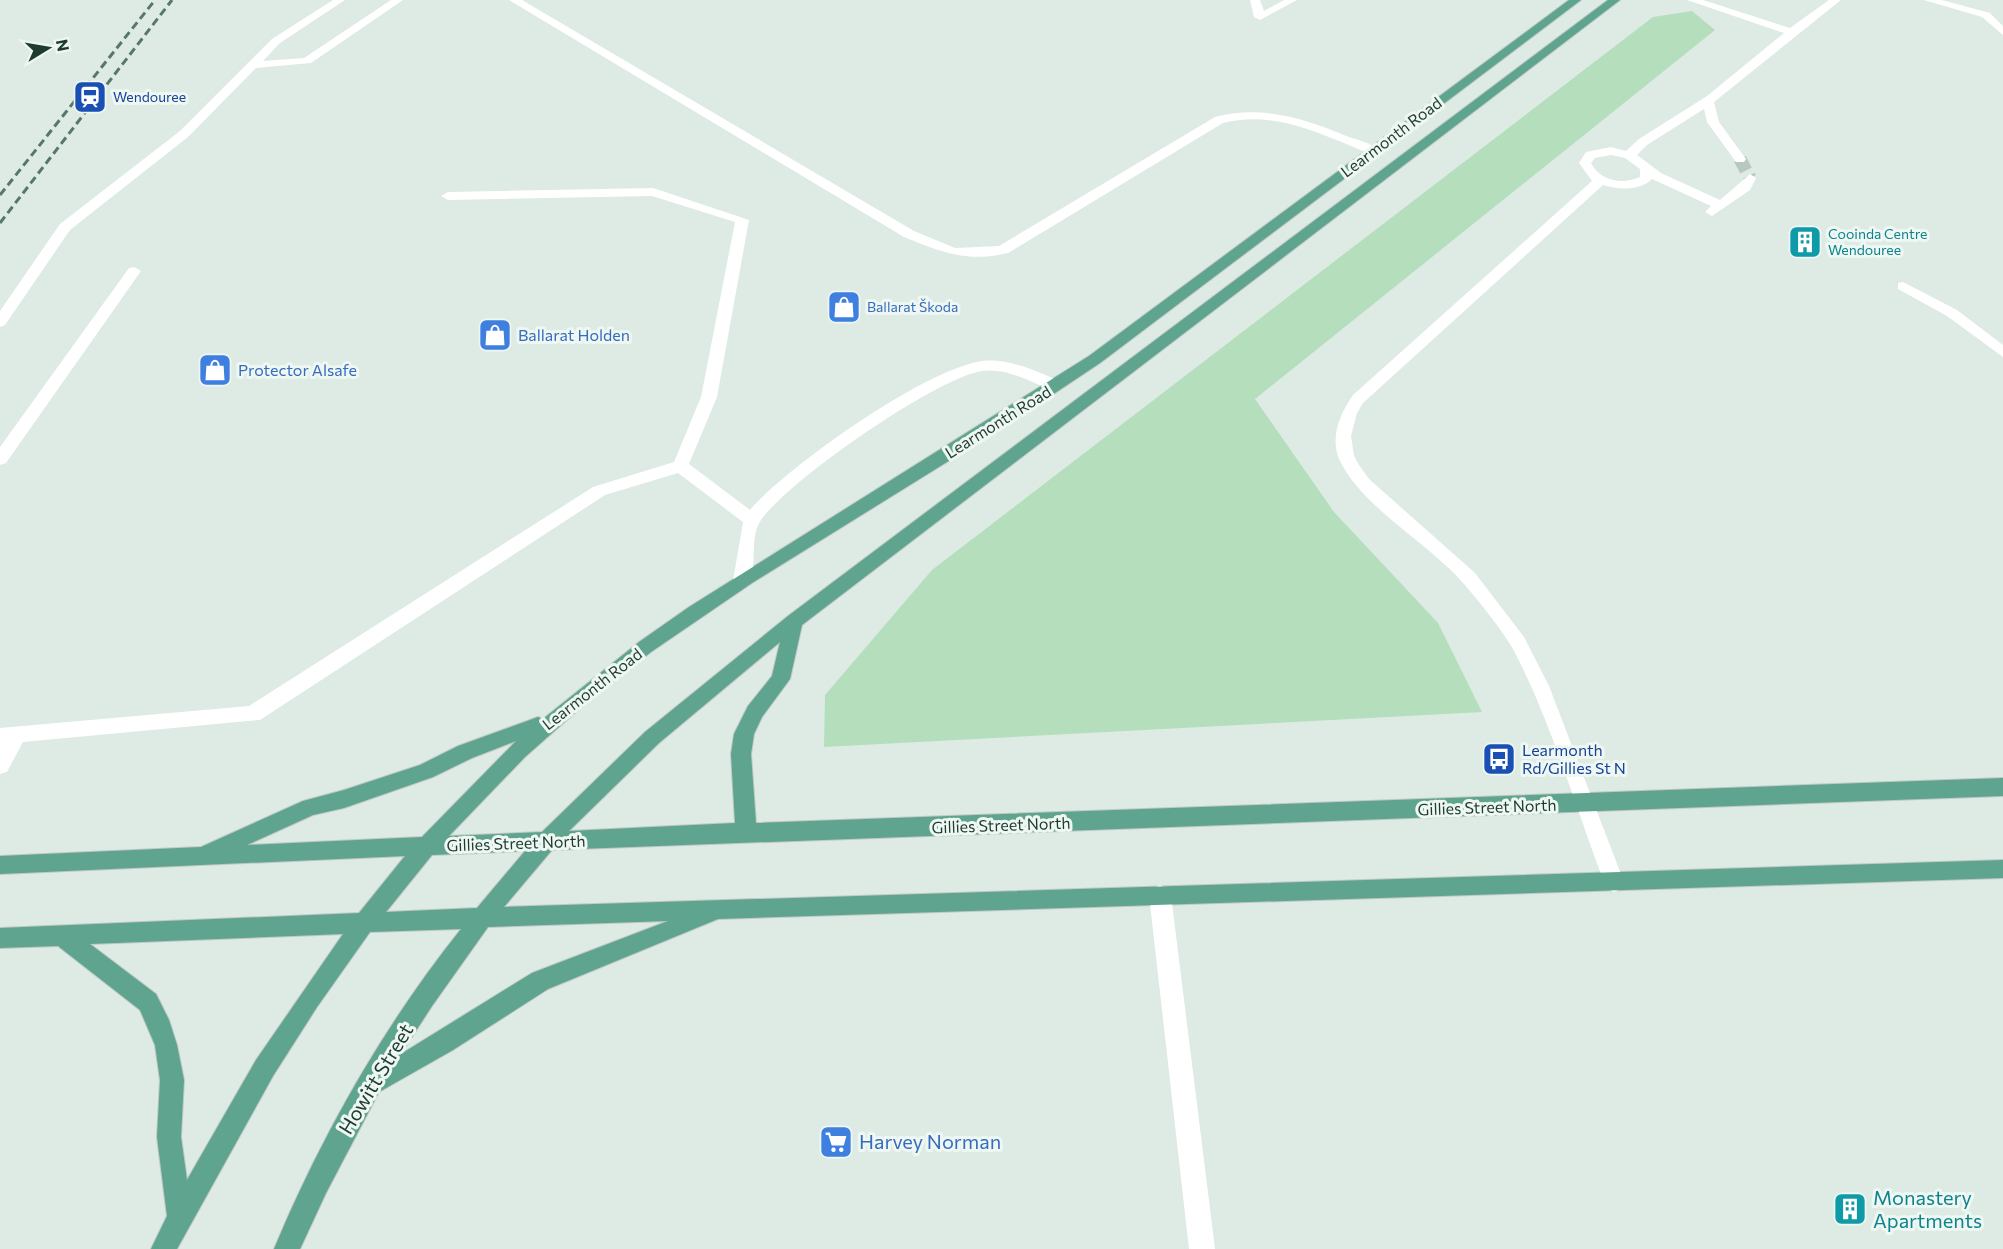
<svg xmlns="http://www.w3.org/2000/svg" width="2003" height="1249" font-family="Commissioner,sans-serif">
	<style>
		.green { fill: #b4debc }
		.lines { fill: none; stroke-linecap: round; stroke-linejoin: round }
		.minor-tunnel { stroke: #b7c8c0; stroke-width: 13; stroke-dasharray: 13 6; stroke-linecap: butt }
		.major-casing { stroke: #c0c8c5; stroke-width: 2 }
		.minor { fill: #fff; fill-rule: evenodd }
		.major { fill: #5ea48e; fill-rule: evenodd }
		.rail { stroke: #57776d; stroke-width: 3; stroke-dasharray: 8 4.5; stroke-linecap: butt }
		.labels { text-anchor: middle; stroke-width: 6; stroke-linejoin: round; paint-order: stroke }
		.far-transit-label { font-size: 14px; fill: #164399; stroke: #eef7f2; text-anchor: start }
		.far-culture-label { font-size: 14px; fill: #0d838f; stroke: #eef7f2; text-anchor: start }
		.far-shop-label { font-size: 14px; fill: #366cbe; stroke: #eef7f2; text-anchor: start }
		.street-label { font-size: 16px; fill: #1e3b31; stroke: #eef7f2 }
		.shop-label { font-size: 16px; fill: #366cbe; stroke: #eef7f2; text-anchor: start }
		.transit-label { font-size: 16px; fill: #164399; stroke: #eef7f2; text-anchor: start }
		.near-street-label { font-size: 20px; fill: #1e3b31; stroke: #eef7f2 }
		.near-shop-label { font-size: 20px; fill: #366cbe; stroke: #eef7f2; text-anchor: start }
		.near-culture-label { font-size: 20px; fill: #0d838f; stroke: #eef7f2; text-anchor: start }
	</style>
	<rect width="100%" height="100%" fill="#ddebe4"/>
	<path class="green" d="M1692,11L1715,30L1255,399L1334,512L1438,623L1482,712L824,747L825,695L932,570L1653,17Z"/>
	<g class="lines">
		<path class="minor-tunnel" d="M1740,159L1750,178"/>
		<g class="major-casing">
			<path id="major" d="M1569,0H1581L1100,363L1013,421L752,583L651,652L586,703L525,757L449,836L542,832L645,732L788,616L1608,0H1620L802,625L790,679L762,717L754,734L751,754L756,823L2003,778V796L552,850L504,907L2003,860V878L718,919L548,989L453,1050L379,1092L326,1193L300,1249H274C321,1136 385,1024 461,929L370,932L317,1007L273,1076L177,1249H151L167,1216L157,1137L160,1080L155,1045L140,1010L58,946L0,948V928L359,913L405,856L0,874V856L201,847L303,801L344,790L420,765L458,746L538,717L543,719L639,642L689,607L1089,356ZM780,642L772,676L748,706L734,734L731,754L735,823L569,831L659,743ZM516,741L422,837L247,845L313,815L344,808L433,777L472,758ZM525,851L477,908L386,912L432,855ZM668,921L532,973L401,1054L432,1006L488,927ZM343,934L256,1060L187,1180L181,1137L184,1080L177,1045L169,1020L156,994L90,944Z"/>
		</g>
		<path class="minor" d="M333,0H345L280,43L263,61L304,58L391,0H403L311,63L256,68L188,137L70,230L5,325L0,327V311L60,224L180,131L272,39Z
			M509,0H522L914,231L955,248L999,246L1215,117C1263,105 1304,118 1349,137C1358,140 1371,143 1378,150L1372,154L1368,153C1320,134 1275,110 1223,123L1008,253C967,263 941,252 904,237Z
			M1250,0H1260L1264,11L1284,0H1297L1260,20L1254,17Z
			M1687,0H1703L1790,28L1829,0H1841L1714,102L1719,122L1746,159L1744,162H1736L1707,122L1704,109L1647,145L1637,155L1661,173L1720,200L1750,174L1756,178L1750,190L1712,216L1705,212L1711,206L1652,179C1640,191 1619,190 1603,185L1363,403L1357,413L1351,436L1354,456L1359,465L1369,479L1475,573L1524,637L1549,686L1624,882L1621,889L1614,892L1607,889L1604,882C1575,806 1551,721 1513,649C1500,627 1480,603 1464,584C1429,543 1361,507 1339,459C1330,436 1340,414 1353,395L1592,181L1579,163L1586,152L1611,147L1626,151L1639,139L1707,96L1784,33ZM1611,155L1625,158L1640,169V177C1622,185 1600,181 1591,163L1595,158Z
			M1924,0H1942L1990,13L2003,26V35L1982,17Z
			M653,188L749,220L717,397L689,464L750,510C788,466 926,368 983,361C1010,358 1038,372 1061,382L1064,386L1056,391C1032,384 1009,367 982,371C936,378 789,480 761,520C748,539 759,566 748,586H736L733,581L743,522L678,473L605,495L260,720L23,742L7,772L0,774V728L249,706L593,487L674,462L701,397L735,222L652,196L448,200L441,196L448,192Z
			M134,267L141,271L6,463L0,465V447L129,268Z
			M1903,282L1957,310L2003,345V357L1947,316L1898,289V283Z
			M1160,885L1167,888L1171,895L1215,1249H1189L1149,895L1153,888Z"/>
		<use href="#major" class="major"/>
		<path class="rail" d="M0,195L155,0
			M0,223L172,0"/>
	</g>
	<defs>
		<g id="station-square" transform="scale(1.725)"><rect x="-9" y="-9" width="18" height="18" rx="4" fill="#1a4fb4" stroke="#eef7f2"/><path d="M-3-6H3Q5-6 5-4V2Q5 4 3 4L4.5 6H3L1.5 4h-3L-3 6H-4.5L-3 4Q-5 4-5 2V-4Q-5-6-3-6ZM-3.5-4v3h7v-3ZM-3.5 1v1.5H-2V1ZM2 1v1.5H3.5V1Z" fill="#fff"/></g>
		<g id="building-square" transform="scale(1.725)"><rect x="-9" y="-9" width="18" height="18" rx="4" fill="#0f9aa8" stroke="#eef7f2"/><path d="M-4-6H4V6H1V3H-1V6H-4ZM-2.5-4.3h1.7v1.8h-1.7ZM.8-4.3h1.7v1.8H.8ZM-2.5-1h1.7V.8h-1.7ZM.8-1h1.7V.8H.8Z" fill="#fff"/></g>
		<g id="shop-square" transform="scale(1.725)"><rect x="-9" y="-9" width="18" height="18" rx="4" fill="#3f7fe0" stroke="#eef7f2"/><path d="M-5-2.5h2.3a2.7 3.5 0 0 1 5.4 0H5L5.5 6h-11ZM-1.5-2.5h3a1.5 2.3 0 0 0-3 0Z" fill="#fff"/></g>
		<g id="bus-square" transform="scale(1.725)"><rect x="-9" y="-9" width="18" height="18" rx="4" fill="#1a4fb4" stroke="#eef7f2"/><path d="M-5-6H5V4H4V6H2V4H-2V6H-4V4H-5ZM-3.5-4V0h7V-4ZM-3.5 1.2v1.5H-2V1.2ZM2 1.2v1.5H3.5V1.2Z" fill="#fff"/></g>
		<g id="supermarket-square" transform="scale(1.725)"><rect x="-9" y="-9" width="18" height="18" rx="4" fill="#3f7fe0" stroke="#eef7f2"/><path d="M-6-5.5h2.5l.6 2H6L4.5 2H-2.5L-4.4-4H-6ZM-1.5 3.2a1.3 1.3 0 1 0 .1 0ZM3 3.2a1.3 1.3 0 1 0 .1 0Z" fill="#fff"/></g>
	</defs>
	<g fill-rule="evenodd">
		<use href="#station-square" x="90" y="97"/>
		<use href="#building-square" x="1805" y="242"/>
		<use href="#shop-square" x="844" y="307"/>
		<use href="#shop-square" x="495" y="335"/>
		<use href="#shop-square" x="215" y="370"/>
		<use href="#bus-square" x="1499" y="759"/>
		<use href="#supermarket-square" x="836" y="1142"/>
		<use href="#building-square" x="1850" y="1209"/>
	</g>
	<g class="labels">
		<g class="far-transit-label">
			<text x="113" y="102">Wendouree</text>
		</g>
		<g class="far-culture-label">
			<text x="1828" y="239">Cooinda Centre<tspan x="1828" dy="16">Wendouree</tspan></text>
		</g>
		<g class="far-shop-label">
			<text x="867" y="312">Ballarat Škoda</text>
		</g>
		<g class="street-label">
			<text transform="translate(1391 137) rotate(-37)" y="6">Learmonth Road</text>
			<text transform="translate(998 422) rotate(-32)" y="6">Learmonth Road</text>
			<text transform="translate(592 689) rotate(-38)" y="6">Learmonth Road</text>
			<text transform="translate(1487 807) rotate(-2)" y="6">Gillies Street North</text>
			<text transform="translate(1001 825) rotate(-2)" y="6">Gillies Street North</text>
			<text transform="translate(516 843) rotate(-2)" y="6">Gillies Street North</text>
		</g>
		<g class="shop-label">
			<text x="518" y="341">Ballarat Holden</text>
			<text x="238" y="376">Protector Alsafe</text>
		</g>
		<g class="transit-label">
			<text x="1522" y="756">Learmonth<tspan x="1522" dy="18">Rd/Gillies St N</tspan></text>
		</g>
		<g class="near-street-label">
			<text transform="translate(376 1079) rotate(-59)" y="7">Howitt Street</text>
		</g>
		<g class="near-shop-label">
			<text x="859" y="1149">Harvey Norman</text>
		</g>
		<g class="near-culture-label">
			<text x="1873" y="1205">Monastery<tspan x="1873" dy="23">Apartments</tspan></text>
		</g>
	</g>
	<g transform="translate(48 48) rotate(79)" stroke="#eef7f2" stroke-width="4.5" paint-order="stroke">
	<path d="M0-4.5L10 22L0 15L-10 22Z" fill="#1e3b31"/>
	<text y="-9" font-size="16" font-weight="bold" text-anchor="middle" fill="#1e3b31">N</text>
	</g>
</svg>
